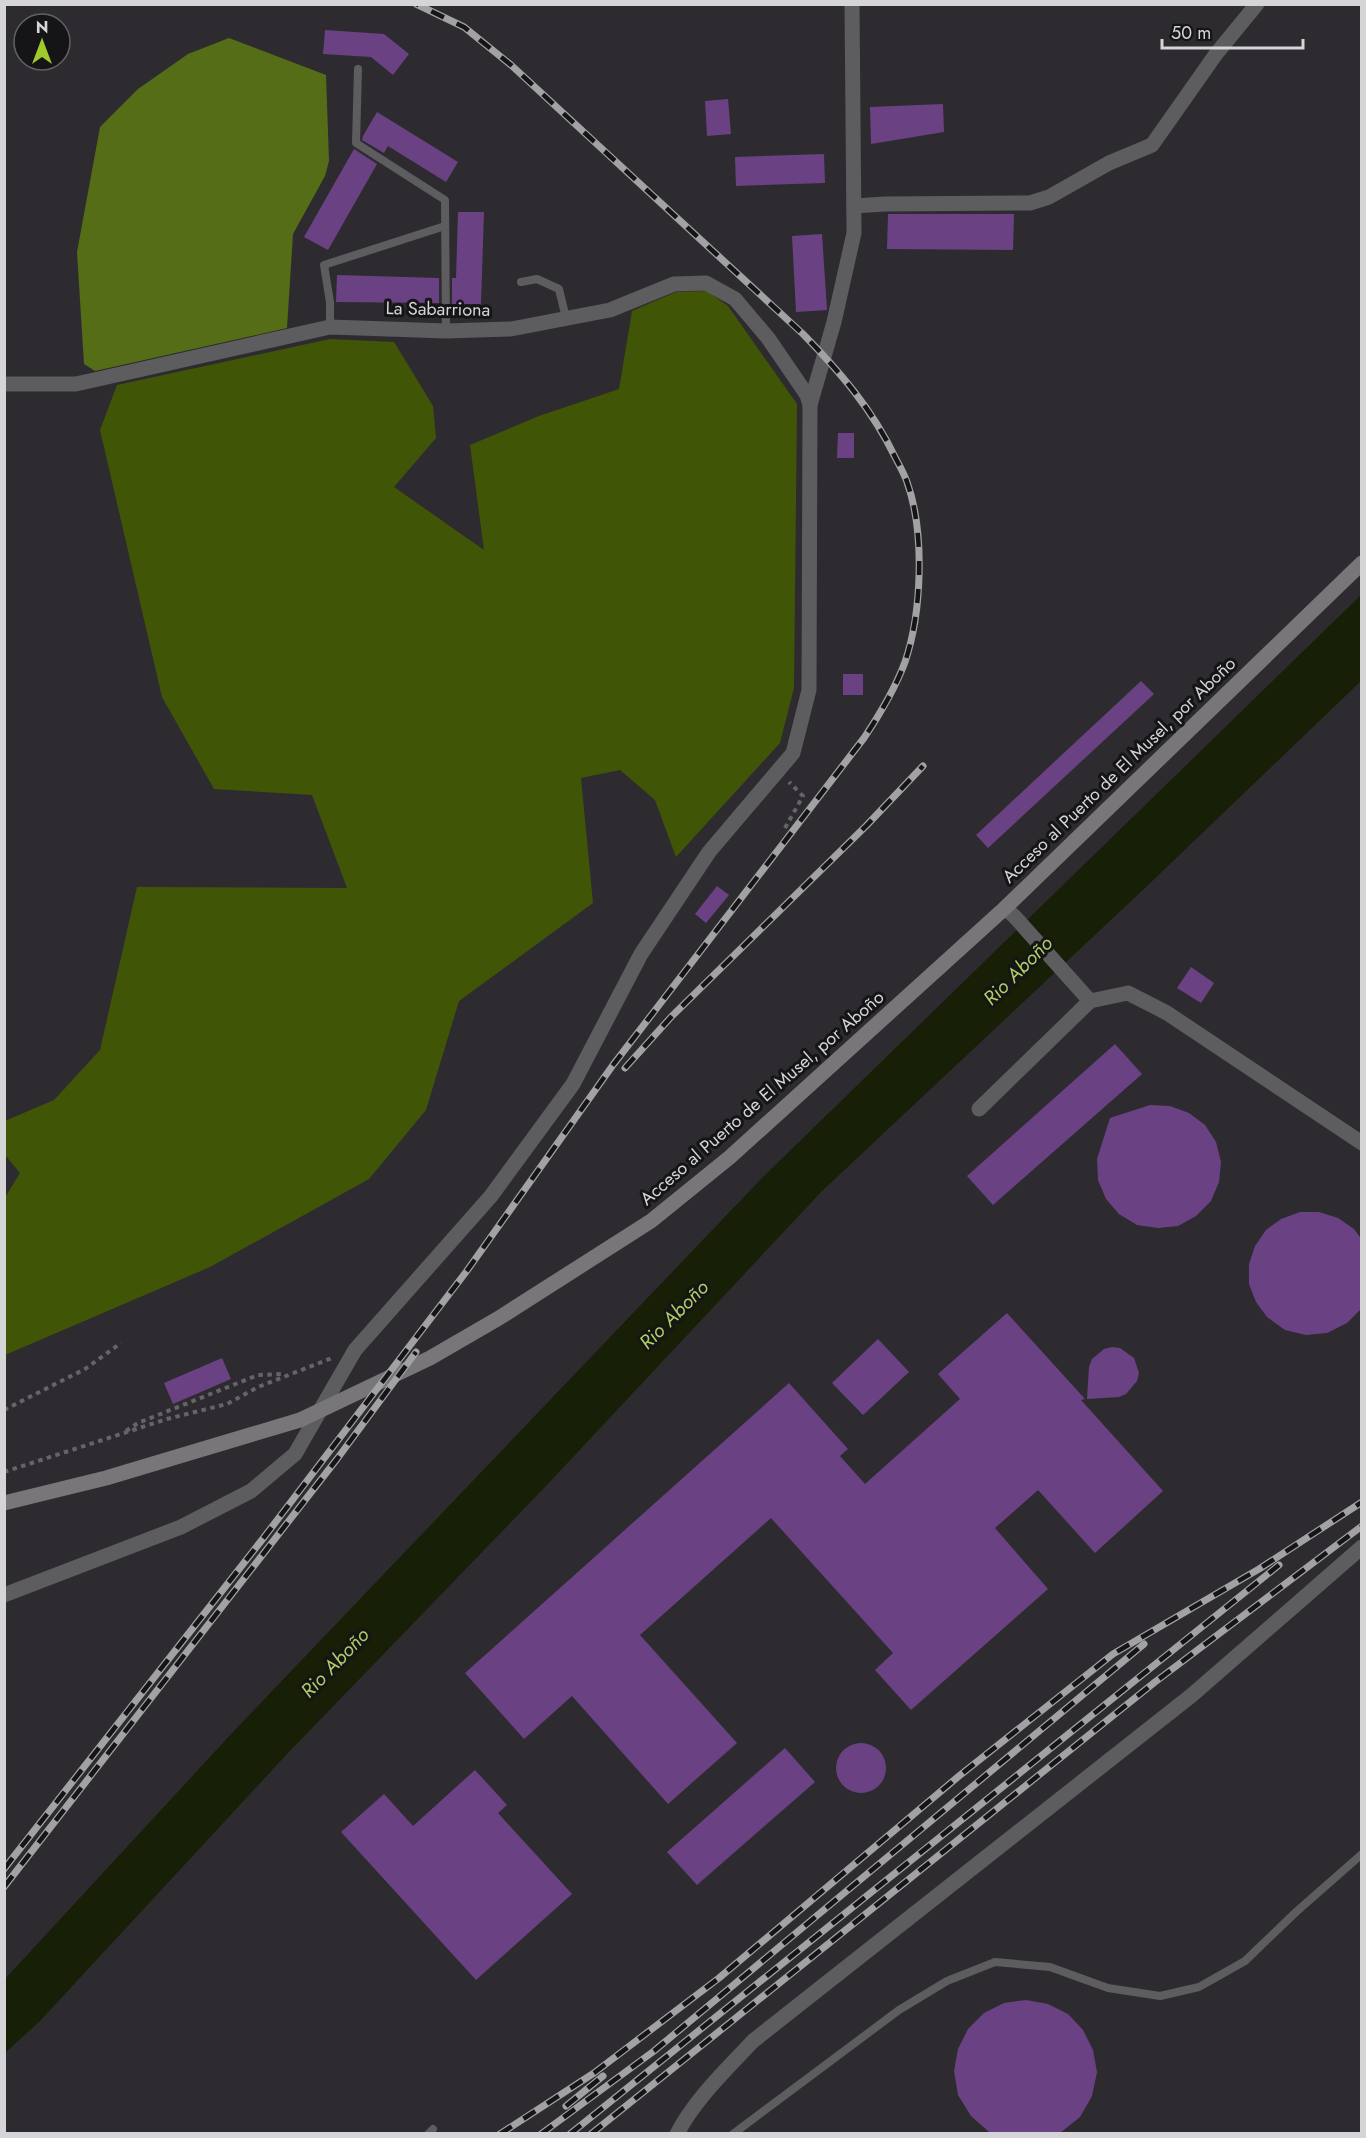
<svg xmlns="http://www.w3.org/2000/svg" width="1366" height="2138" font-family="Jost,sans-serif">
<rect width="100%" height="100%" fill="#2d2b2f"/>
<polygon fill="#415507" points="707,291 728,306 797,404 794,688 780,743 676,857 655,800 620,770 581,778 593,903 459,1001 426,1110 369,1179 210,1267 5,1355 4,1199 20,1173 5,1155 5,1121 54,1100 100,1050 137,887 347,888 312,795 214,789 162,697 100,430 117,385 330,339 394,342 433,406 436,438 394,487 484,550 470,445 539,416 619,389 632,311 676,292"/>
<polygon fill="#566d18" points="229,38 326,75 329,161 325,176 293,234 287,328 95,371 84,364 77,252 100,127 138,89 188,54"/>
<polygon fill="#171f06" points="1361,595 1361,681 1145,888 822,1191 545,1487 287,1754 40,2021 5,2053 5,1979 233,1732 762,1178"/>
<g fill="#6a4283">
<polygon points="325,30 384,34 409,54 393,75 371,57 323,54"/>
<polygon points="728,99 731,134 707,136 705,101"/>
<polygon points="943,104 944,132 871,144 870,107"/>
<polygon points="377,112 458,162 446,182 388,146 384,153 362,140 363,136"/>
<polygon points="354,149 377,164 328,250 304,237"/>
<polygon points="824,154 825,183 736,186 735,157"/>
<polygon points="458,212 484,212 481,304 452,304 452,278 456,278"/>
<polygon points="888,214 1014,214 1013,250 887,249"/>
<polygon points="822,234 827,310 796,312 792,236"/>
<polygon points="337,275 439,278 439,303 336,302"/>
<polygon points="838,433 854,433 854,458 837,458"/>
<rect x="843" y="674" width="20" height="21"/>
<polygon points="1141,681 1154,694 988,848 976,835"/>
<polygon points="717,886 729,895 706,923 695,914"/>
<polygon points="1191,967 1214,983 1201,1003 1177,988"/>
<polygon points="1115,1044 1142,1074 993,1205 967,1176"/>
<polygon points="1150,1105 1170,1106 1189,1113 1205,1125 1216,1142 1221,1162 1219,1182 1211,1201 1196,1216 1178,1226 1158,1228 1137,1225 1119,1214 1106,1199 1098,1180 1097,1159 1110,1118"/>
<polygon points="1300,1212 1319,1212 1338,1218 1354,1229 1362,1240 1362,1308 1347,1323 1327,1333 1306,1335 1285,1330 1267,1317 1256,1302 1249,1284 1249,1264 1255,1246 1266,1230 1281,1219"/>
<polygon points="1007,1313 1085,1399 1081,1400 1163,1491 1095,1553 1038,1490 995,1528 1048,1589 911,1710 875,1670 893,1653 771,1518 640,1635 737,1743 668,1804 572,1696 524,1739 465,1673 789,1383 848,1449 840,1456 865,1484 960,1399 938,1374"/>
<polygon points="878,1339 909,1372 863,1415 832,1383"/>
<polygon points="1112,1347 1120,1348 1134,1358 1139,1373 1137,1381 1126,1394 1119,1397 1087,1399 1089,1367 1092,1359 1104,1349"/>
<polygon points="222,1358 231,1379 173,1404 164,1383"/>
<circle cx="861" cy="1768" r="25"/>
<polygon points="785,1748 815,1782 697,1885 667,1852"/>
<polygon points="475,1770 507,1805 498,1813 572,1894 476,1980 341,1832 384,1794 413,1826"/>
<polygon points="1026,2000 1048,2004 1068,2014 1083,2030 1093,2050 1097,2072 1092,2096 1080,2117 1060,2133 989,2132 971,2116 958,2095 954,2071 958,2049 968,2029 984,2013 1004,2003"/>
</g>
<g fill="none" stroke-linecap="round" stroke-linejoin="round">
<g stroke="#666468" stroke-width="4" stroke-dasharray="4.5 4.5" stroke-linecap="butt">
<polyline points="785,828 803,796 789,782"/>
<polyline points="4,1410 85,1369 121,1343"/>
<polyline points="126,1431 138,1423 258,1375 284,1374"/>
<polyline points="4,1472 167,1419 227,1404 258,1387 332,1358"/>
</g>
<g stroke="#5d5c5e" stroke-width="8">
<polyline points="358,69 356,143 445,200 446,331"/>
<polyline points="521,282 537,279 559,289 566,318"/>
<polyline points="330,327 330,302 324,265 445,226"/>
<polyline points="428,2134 433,2129"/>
<polyline points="733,2134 899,2010 947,1981 995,1962 1050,1967 1108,1988 1160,1996 1199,1987 1245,1961 1296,1912 1362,1854"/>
</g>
<g stroke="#5d5c5e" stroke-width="15">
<polyline points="854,206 885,204 1030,203 1049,197 1109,163 1152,145 1216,54 1257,4"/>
<polyline points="4,384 76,384 330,327 446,331 511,329 610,310 674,284 706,283 735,299 768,338 807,395 810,405"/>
<polyline points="1005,908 1015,917 1090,1001"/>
<polyline points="979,1109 1090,1001 1128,993 1167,1013 1362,1143"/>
<polyline points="4,1595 181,1527 251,1491 295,1454 355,1350 491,1196 573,1084 641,954 709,852 793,753 809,690 810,405 834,322 854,233 852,4"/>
<path d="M677 2134C694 2100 727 2069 753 2041L1192 1695 1362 1547"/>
</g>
<polyline stroke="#787679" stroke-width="15" points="4,1503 106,1478 300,1420 430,1358 499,1318 651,1221 730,1157 1005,908 1362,563"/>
<defs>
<g id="rail">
<polyline points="625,1068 672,1016 866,826 923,766"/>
<path d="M4 1869 265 1536 466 1272 613 1065 864 738C880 714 895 689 905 662 922 612 925 532 907 482 904 473 899 465 895 457 872 409 840 372 803 334L511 65 464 27 416 4"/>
<polyline points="4,1887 337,1459 416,1352"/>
<polyline points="566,2106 603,2076"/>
<polyline points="500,2134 594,2073 719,1978 959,1776 1113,1654 1259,1569 1362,1502"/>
<polyline points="541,2134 654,2051 1144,1644"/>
<polyline points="570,2134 1279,1565"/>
<polyline points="591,2134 1155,1682 1362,1526"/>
</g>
</defs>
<use href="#rail" stroke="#a2a1a4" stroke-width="7"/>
<use href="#rail" stroke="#151416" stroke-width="4.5" stroke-dasharray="14" stroke-linecap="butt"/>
</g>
<g text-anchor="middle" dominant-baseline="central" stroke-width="6" stroke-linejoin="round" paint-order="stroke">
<g font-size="18" fill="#d5d4d6" stroke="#151416">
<text transform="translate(438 309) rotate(1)">La Sabarriona</text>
<text transform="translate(1119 770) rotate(-44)">Acceso al Puerto de El Musel, por Aboño</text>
<text transform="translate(762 1098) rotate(-41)">Acceso al Puerto de El Musel, por Aboño</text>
</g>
<g font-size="20" font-style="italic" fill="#adce62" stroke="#151416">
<text transform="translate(1018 971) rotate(-45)">Rio Aboño</text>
<text transform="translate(674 1315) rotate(-45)">Rio Aboño</text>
<text transform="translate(335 1663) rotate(-46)">Rio Aboño</text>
</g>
</g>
<rect width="1366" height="2138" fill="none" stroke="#d5d4d6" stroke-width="12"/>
<g transform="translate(42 42)"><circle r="28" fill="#151416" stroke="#626163" stroke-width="1.5"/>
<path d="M0-4.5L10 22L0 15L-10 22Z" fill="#a0c92b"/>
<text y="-9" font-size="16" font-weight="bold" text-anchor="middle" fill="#d5d4d6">N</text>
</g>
<path d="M1162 39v9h141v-9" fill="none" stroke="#d5d4d6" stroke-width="3"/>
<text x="1171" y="39" font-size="18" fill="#d5d4d6" stroke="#151416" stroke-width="4.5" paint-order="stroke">50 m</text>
</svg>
